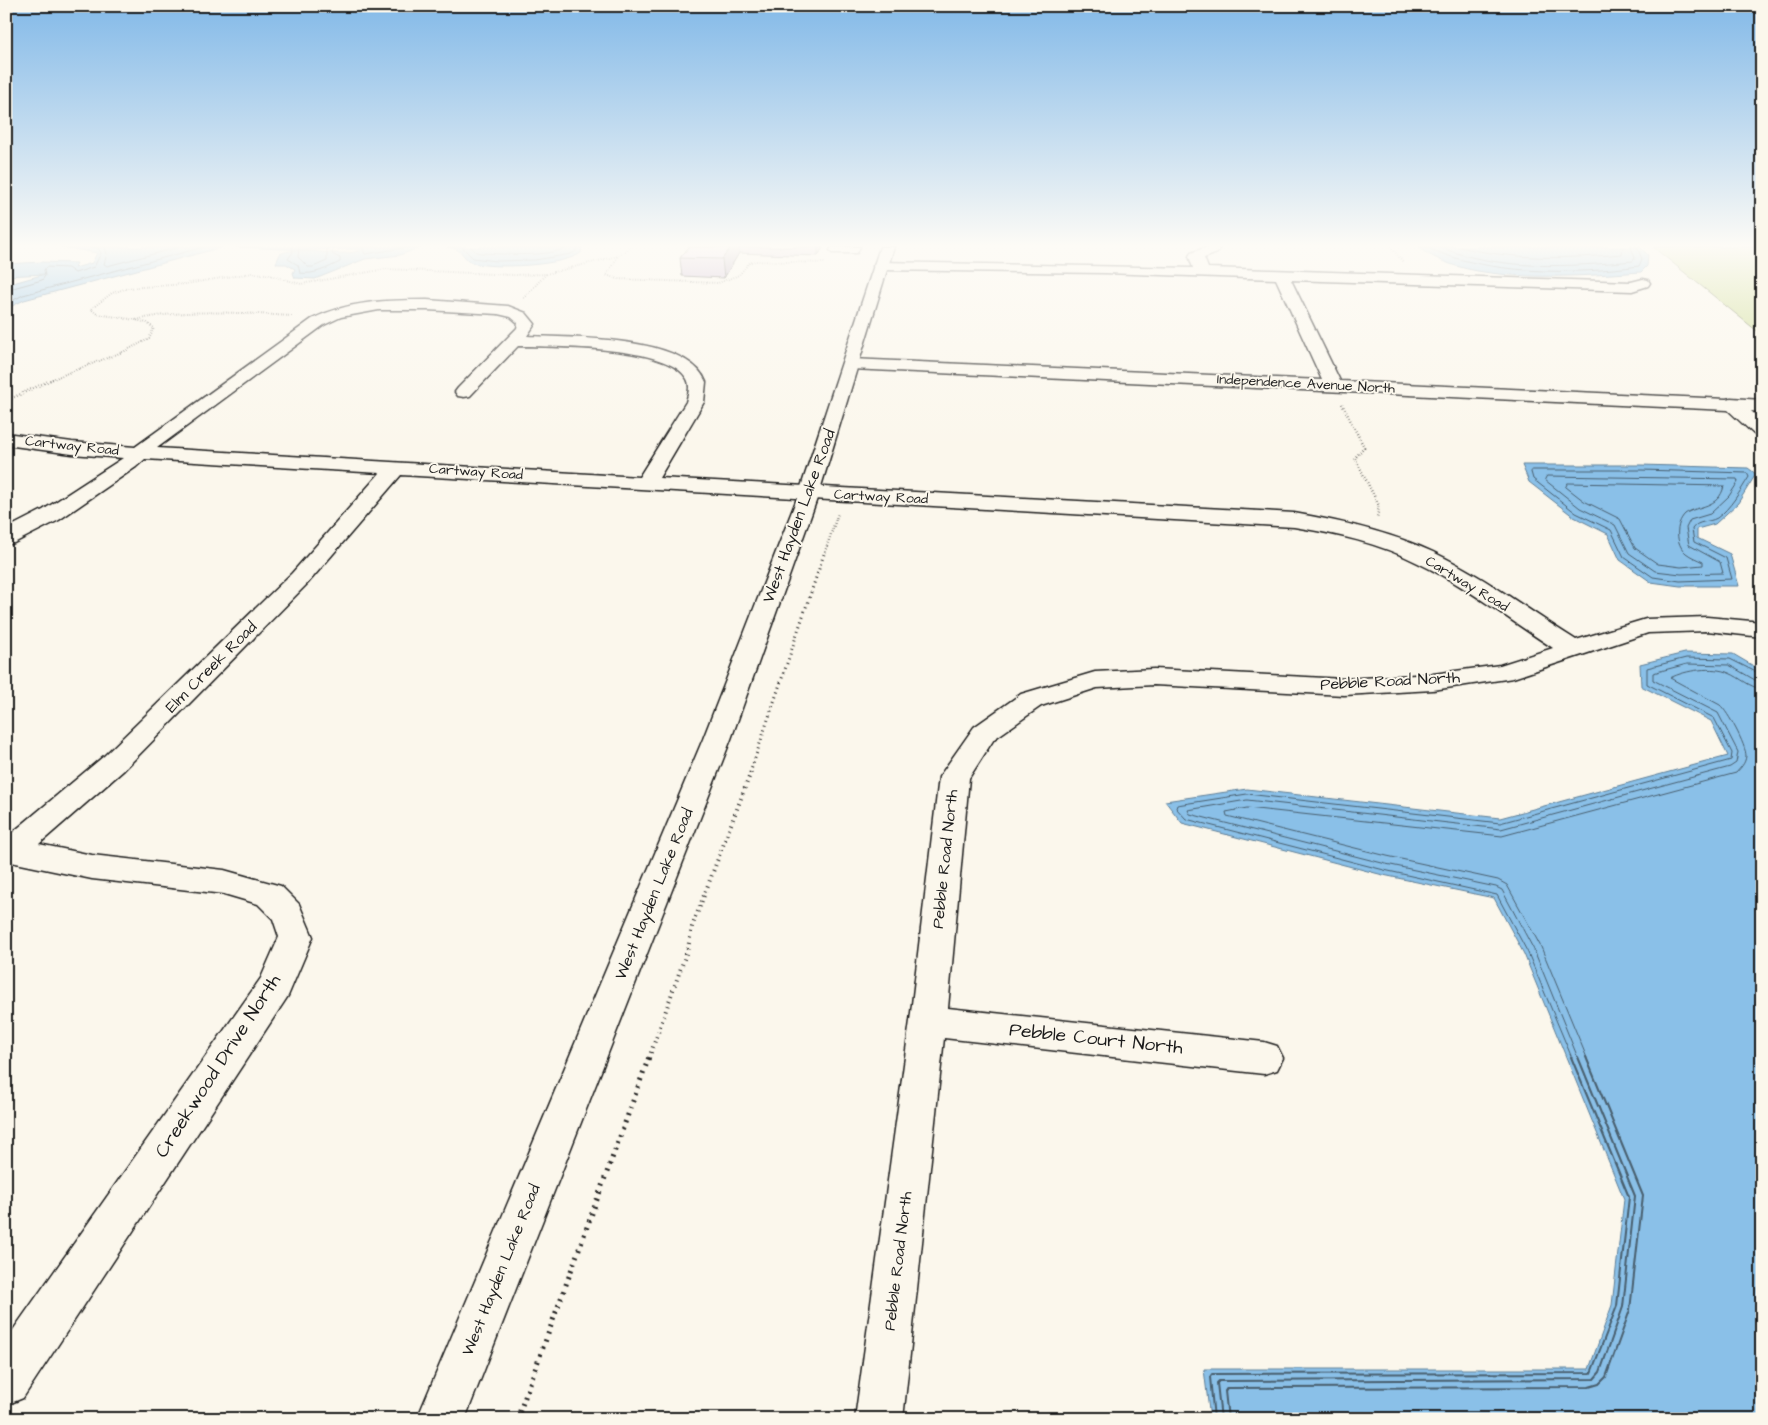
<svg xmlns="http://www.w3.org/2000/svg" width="1768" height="1425" font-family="'Architects Daughter',sans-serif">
<rect width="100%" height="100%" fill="#fbf7ec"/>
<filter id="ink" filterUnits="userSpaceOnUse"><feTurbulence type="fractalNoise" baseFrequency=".02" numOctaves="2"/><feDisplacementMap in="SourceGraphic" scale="10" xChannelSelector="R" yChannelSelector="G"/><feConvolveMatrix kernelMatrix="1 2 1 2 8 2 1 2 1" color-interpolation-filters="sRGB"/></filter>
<g filter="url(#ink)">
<polygon fill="#cbdb8f" stroke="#747c56" points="1653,247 1762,247 1762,335"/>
<g fill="#8ac0e8" stroke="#5e7e96">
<polygon points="62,247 223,247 24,300 6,309 6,285 45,274 6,276 6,264 41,262 77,263 74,267 75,268 92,263 97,253"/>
<path d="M236 247H421L400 255 365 259 315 279 295 278 293 273 295 269 286 264H278L276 263 280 254C295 245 338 258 358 251L359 249 307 250Z"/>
<path d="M447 247H582L581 253C562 266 494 269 473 263 466 261 464 254 458 250 455 248 451 248 447 247Z"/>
<path d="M1419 247H1640L1648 255 1647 266 1641 272C1585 276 1483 284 1434 257 1428 254 1422 251 1419 247Z"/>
<polygon points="1522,465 1641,465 1748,468 1756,474 1738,503 1715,524 1697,529 1697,538 1730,554 1739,586 1680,586 1651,582 1620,560 1608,534 1574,517 1529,482"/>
<polygon points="1685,653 1733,654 1762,671 1762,1419 1210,1419 1204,1369 1589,1369 1612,1305 1624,1199 1524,954 1494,898 1383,875 1182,823 1165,801 1247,789 1500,818 1728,756 1711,721 1641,686 1640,664"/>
</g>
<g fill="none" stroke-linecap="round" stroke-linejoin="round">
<g stroke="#485e6e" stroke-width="1">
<polyline points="105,247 107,254 104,264 107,266 180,247"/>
<path d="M292 247 293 252 288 259 298 265 300 273C315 275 327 268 340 262V258L332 254 334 247"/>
<polyline points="299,247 298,257 308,267 313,267 327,261 327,247"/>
<polyline points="362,247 365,254 410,247"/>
<polyline points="462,247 473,258 497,261 535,260 571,254 576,251 577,247"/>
<path d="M471 247 476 252 481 253C511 254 542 258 570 247"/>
<path d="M1426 247C1485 275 1575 275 1639 266L1642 259 1637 247"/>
<path d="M1439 247C1500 271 1569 267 1633 261L1635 258 1631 247"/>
<path d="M1460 247C1513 260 1568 259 1622 254L1623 247"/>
<polyline points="6,290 42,280 45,276 44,270 46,267 68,268 75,273 94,267 101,253 98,248 90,247"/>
<polyline points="6,304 23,295 204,247"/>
<path d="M1533 470H1641L1747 473 1749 477C1740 491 1731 508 1717 518 1708 523 1698 520 1692 529L1694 542 1726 558 1732 579 1680 581 1653 577 1624 557 1611 530 1576 513 1533 479 1531 472Z"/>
<polygon points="1547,476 1737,479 1738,482 1729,496 1710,514 1690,520 1686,528 1689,545 1720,562 1723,573 1681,574 1655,571 1629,553 1615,525 1580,508 1545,480"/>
<path d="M1568 483 1724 486C1719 509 1697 505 1685 514 1675 524 1675 544 1686 553 1691 557 1697 559 1703 562V565L1681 567 1658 564 1635 548 1620 519 1584 501 1566 487Z"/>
<polyline points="1572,1058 1528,953 1497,895 1384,870 1186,819 1176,808 1177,805 1247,794 1500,823 1731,760 1732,753 1714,718 1647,684 1647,668 1686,658 1730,659 1762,675"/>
<polyline points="1578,1058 1534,950 1502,890 1496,887 1386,864 1190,814 1188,810 1247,800 1501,829 1730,767 1736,763 1738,752 1718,713 1653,680 1653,673 1687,664 1729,665 1755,680 1762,681"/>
<path d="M1587 1058 1541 947 1507 885 1498 880 1387 856 1227 816 1226 812 1247 808 1502 836 1736 773C1741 767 1745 764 1746 756 1746 745 1728 712 1720 705L1670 678C1686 670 1713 666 1729 673 1741 678 1749 687 1762 689"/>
</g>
<g stroke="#485e6e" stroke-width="2">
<polyline points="1214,1419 1210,1377 1212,1374 1591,1373 1617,1306 1629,1197 1571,1057"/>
<polyline points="1221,1419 1217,1383 1219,1381 1594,1379 1600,1372 1623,1307 1635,1196 1578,1057"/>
<polyline points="1228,1419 1225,1391 1227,1388 1589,1387 1599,1384 1606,1377 1630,1310 1643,1196 1586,1057"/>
</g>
<defs>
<g id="minor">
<polygon points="832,247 860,247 857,253 832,253 830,250"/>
<polygon points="1207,247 1217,247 1219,250 1217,253 1204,258 1208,268 1631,282 1643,279 1648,280 1650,283 1648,286 1632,291 1291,280 1340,381 1726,399 1731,398 1762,400 1762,412 1751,411 1762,421 1762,437 1755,435 1728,410 851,369 845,368 842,364 845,360 851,359 1322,380 1276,279 1105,273 880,270 875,269 873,266 875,263 880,262 1193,268 1189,256 1191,253"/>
<path d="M427 300 508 306 526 313 535 324 527 336C570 338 688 335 706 382L704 402 659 478 1294 513C1341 521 1389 532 1433 552 1484 576 1529 611 1576 640L1646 619 1707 617 1762 622V637L1707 631 1648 633 1513 678 1433 690 1344 695 1154 685 1097 688 1041 706 994 739 969 778 948 1008 1264 1042 1277 1046 1283 1058 1277 1070 1264 1074 944 1038 903 1419H855L910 1021 939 777 974 727 1021 694 1095 672 1154 669 1344 679 1433 674 1500 665 1553 648C1508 619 1466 586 1418 563 1379 543 1337 534 1294 527L401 475 308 583 124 770 39 844 92 855 224 870 281 886 299 904 313 937 288 996 23 1398 6 1405V1340L261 978 279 937 273 919 258 904 224 894 92 879 11 862 6 861V838L104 756 292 573 380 473 145 459 136 467 59 520 14 543 6 545V529L43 510 123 458 72 454 6 445V433L72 442 135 447 312 319C349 301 386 300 427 300ZM379 310H427L498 314 511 317 518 323 517 328 458 388 455 392 458 396 464 397 470 396 518 346C554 347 669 345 687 379 691 386 688 395 686 402L639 477 157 448 324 325 341 317Z"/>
</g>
<polygon id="major" points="880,247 894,247 819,493 731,739 465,1419 417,1419 703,739 799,493"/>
</defs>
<use href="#minor" stroke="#1c1c1c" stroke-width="3"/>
<use href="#major" stroke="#1c1c1c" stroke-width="3"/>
<g stroke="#1c1c1c" stroke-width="2" stroke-dasharray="0.5 2" stroke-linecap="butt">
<polyline points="632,247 619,255 606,275 618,279 718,283 739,275 749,263 755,261 826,263"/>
<polyline points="1391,247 1403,262"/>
<polyline points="546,274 618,256"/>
<polyline points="136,320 97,314 91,309 112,293 128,288 185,284 252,273 266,274 301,284 386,269 514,275 546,274 523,299"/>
<path d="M50 380 125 351 149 339 154 328 147 323 136 320C188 308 239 313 292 316"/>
</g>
<g stroke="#1c1c1c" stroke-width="2.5" stroke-dasharray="0.5 2.5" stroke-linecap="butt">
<polyline points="6,401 53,379"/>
<polyline points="1342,404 1364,447 1355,458 1379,506 1377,518"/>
<polyline points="825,552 838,513"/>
</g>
<polyline stroke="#1c1c1c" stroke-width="3" stroke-dasharray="1 4" stroke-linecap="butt" points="750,773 825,551"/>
<polyline stroke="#1c1c1c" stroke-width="4" stroke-dasharray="1 4.5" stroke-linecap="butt" points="649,1058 688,948 692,927 751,772"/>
<polyline stroke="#1c1c1c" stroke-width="5" stroke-dasharray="2 5.5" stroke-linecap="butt" points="517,1419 649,1057"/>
<use href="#minor" fill="#fbf7ec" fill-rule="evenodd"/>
<use href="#major" fill="#fbf7ec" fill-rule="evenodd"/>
</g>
<polygon fill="#bfa7cf" stroke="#1c1c1c" points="689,247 823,247 818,256 739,253 724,278 682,276 680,258"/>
<g fill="#9b88a9" stroke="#1c1c1c">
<polygon points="731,247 739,247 739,253 724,278 722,259"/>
<polygon points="818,247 823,247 818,256"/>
</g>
<polygon fill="#dec2f1" stroke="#1c1c1c" points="689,247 731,247 722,259 680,258"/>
</g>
<linearGradient id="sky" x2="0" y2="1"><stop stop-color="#82b9e8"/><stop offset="0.55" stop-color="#fdfbf6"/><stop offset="1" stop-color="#fdfbf6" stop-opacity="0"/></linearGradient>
<rect width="1768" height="446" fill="url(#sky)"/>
<g text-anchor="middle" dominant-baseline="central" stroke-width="4" stroke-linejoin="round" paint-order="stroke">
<g font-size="14" fill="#1c1c1c" stroke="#fbf7ec">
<text transform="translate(1306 384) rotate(3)">Independence Avenue North</text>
<text transform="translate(72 446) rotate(6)">Cartway Road</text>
<text transform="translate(476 472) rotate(4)">Cartway Road</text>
<text transform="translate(881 497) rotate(3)">Cartway Road</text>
<text transform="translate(1467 584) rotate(31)">Cartway Road</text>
</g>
<g font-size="16" fill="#1c1c1c" stroke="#fbf7ec">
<text transform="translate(799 516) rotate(-70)">West Hayden Lake Road</text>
<text transform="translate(211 667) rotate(-45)">Elm Creek Road</text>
<text transform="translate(1390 681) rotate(-3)">Pebble Road North</text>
<text transform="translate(945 859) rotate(-84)">Pebble Road North</text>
<text transform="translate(654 894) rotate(-68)">West Hayden Lake Road</text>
<text transform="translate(898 1261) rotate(-83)">Pebble Road North</text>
<text transform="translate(501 1270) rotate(-68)">West Hayden Lake Road</text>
</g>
<g font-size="19" fill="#1c1c1c" stroke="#fbf7ec">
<text transform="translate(1096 1039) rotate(6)">Pebble Court North</text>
<text transform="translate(218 1066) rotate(-57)">Creekwood Drive North</text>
</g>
</g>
<rect width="1768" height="1425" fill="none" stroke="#fbf7ec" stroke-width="25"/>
<rect x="12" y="12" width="1743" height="1400" fill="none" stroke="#1c1c1c" stroke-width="2" filter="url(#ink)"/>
</svg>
